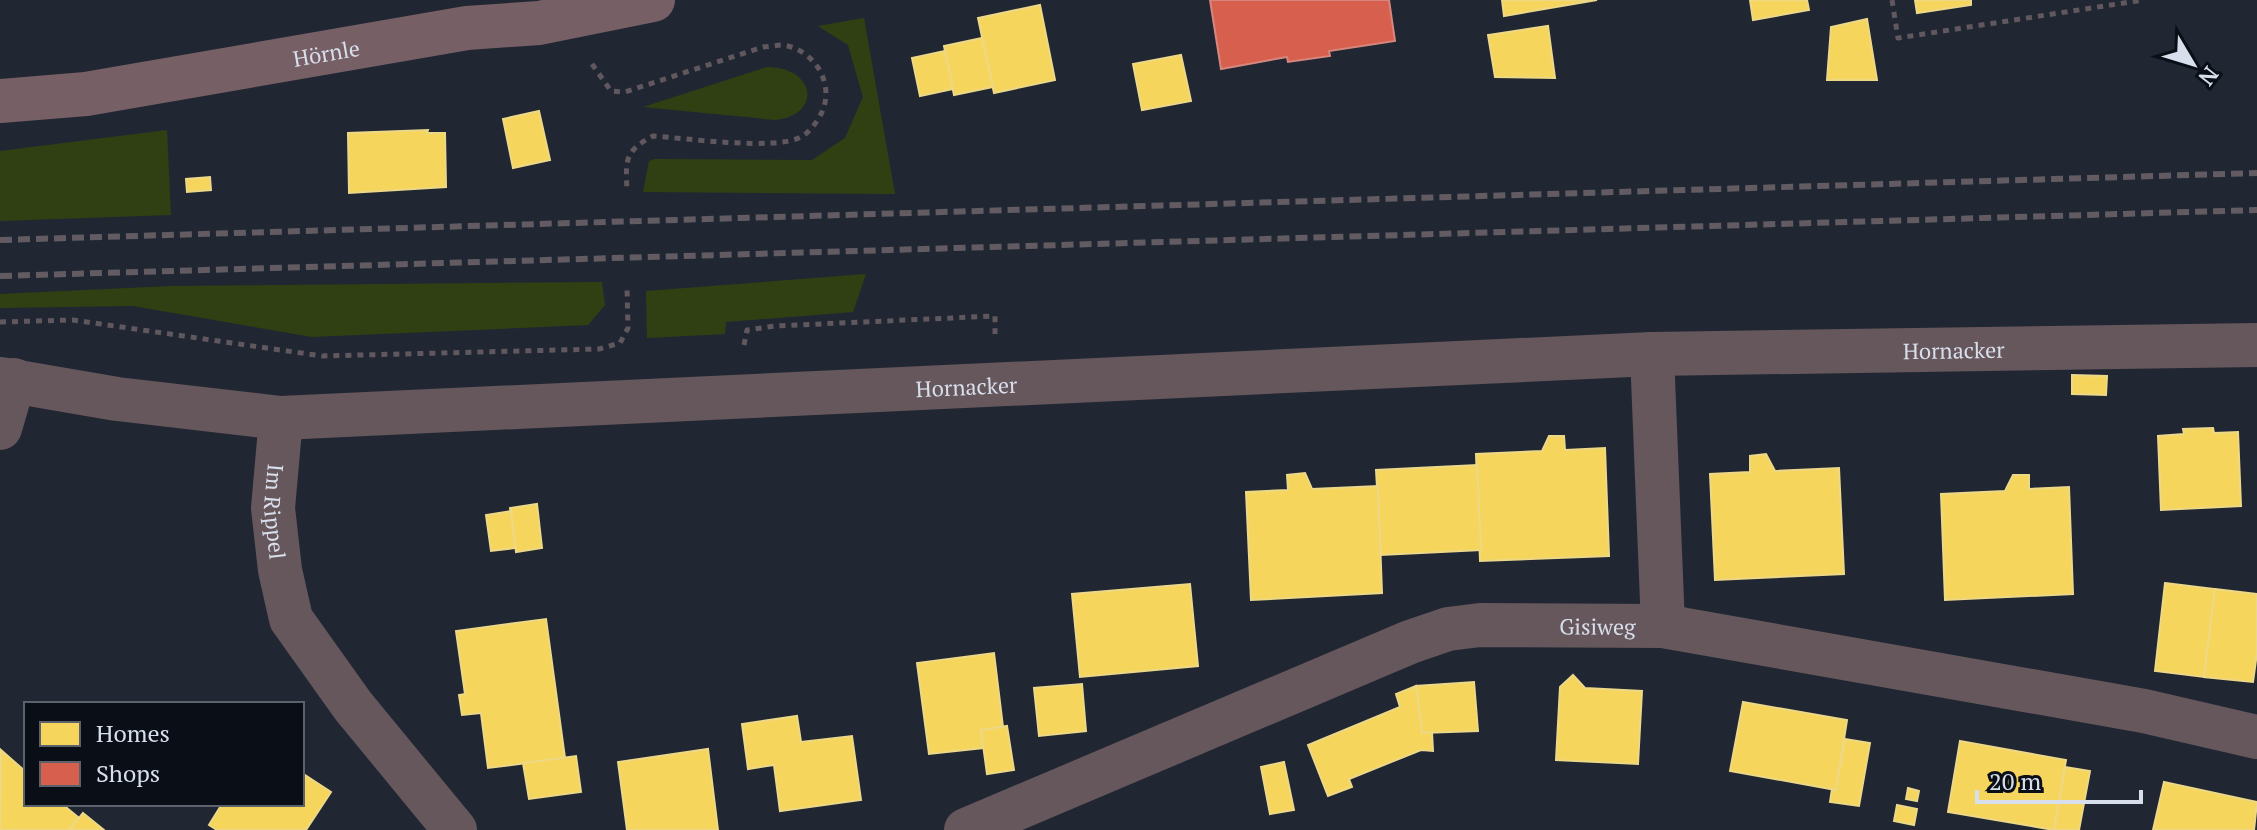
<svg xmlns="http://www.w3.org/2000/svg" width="2257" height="830" font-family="'PT Serif',serif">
<rect width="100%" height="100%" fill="#212732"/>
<g fill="#314012">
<polygon points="864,18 895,194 643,192 649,161 655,159 812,160 845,138 863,97 848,45 818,26"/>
<path d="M767 67C816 67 822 115 776 120L643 107Z"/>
<polygon points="167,130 171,215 0,221 0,151"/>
<polygon points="866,274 853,312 726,322 725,334 647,338 646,291"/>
<polygon points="602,282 605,305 588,325 312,337 133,306 0,308 0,294 171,286"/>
</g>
<g fill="#f6d55c" stroke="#edd887" stroke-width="2">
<polygon points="1502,0 1597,0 1504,16"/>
<polygon points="1750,0 1807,0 1809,10 1753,20"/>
<polygon points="1915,0 1971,0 1971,5 1917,13"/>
<polygon points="1040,5 1055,80 994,93 978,18"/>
<polygon points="1867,19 1877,80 1827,80 1831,27"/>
<polygon points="1548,26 1555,78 1495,77 1488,35"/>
<polygon points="982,38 993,87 954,95 944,46"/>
<polygon points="945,51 953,89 920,96 912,58"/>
<polygon points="1181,55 1191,101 1142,110 1133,64"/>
<polygon points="539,111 550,160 513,168 503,119"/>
<polygon points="428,130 427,133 445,133 446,187 349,193 348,133"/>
<polygon points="210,177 211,190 187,192 186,179"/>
<polygon points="2072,375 2107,376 2106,395 2072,394"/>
<polygon points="2213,428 2214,433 2238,432 2241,506 2161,510 2158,436 2184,434 2183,429"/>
<polygon points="1549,436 1564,436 1565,450 1605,448 1609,556 1480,561 1476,454 1542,451"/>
<polygon points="1766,454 1775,471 1839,468 1844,574 1715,580 1710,474 1750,472 1750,456"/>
<polygon points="1477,465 1481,550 1381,555 1376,470"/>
<polygon points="1305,473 1312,489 1378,486 1382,593 1251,600 1246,492 1288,490 1287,475"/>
<polygon points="2013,475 2029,475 2029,489 2069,487 2073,594 1945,600 1941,494 2005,491"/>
<polygon points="537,504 542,548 516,552 510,508"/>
<polygon points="511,511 515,548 491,551 486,515"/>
<polygon points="2165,583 2215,589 2204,677 2155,671"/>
<polygon points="1190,584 1198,666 1080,677 1072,594"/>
<polygon points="2215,589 2257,594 2257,653 2253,682 2204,677"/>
<polygon points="546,619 565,758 488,768 481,713 462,715 459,695 465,694 456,631"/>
<polygon points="994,653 1003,727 981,730 983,748 929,754 917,663"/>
<polygon points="1573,675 1585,688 1642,691 1638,764 1556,760 1560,687"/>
<polygon points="1474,682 1478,731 1422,733 1416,686"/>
<polygon points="1082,684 1086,731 1039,736 1034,688"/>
<polygon points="1416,686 1422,733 1432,732 1433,751 1421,750 1349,779 1352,787 1328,796 1308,745 1400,707 1396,694"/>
<polygon points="1743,702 1847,720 1836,790 1730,771"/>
<polygon points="797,716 801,742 852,736 861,800 780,811 774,765 748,769 742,724"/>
<polygon points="1007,726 1014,770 987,774 981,730"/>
<polygon points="1845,739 1870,743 1859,806 1830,802 1832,789 1836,790"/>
<polygon points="1960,741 2066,760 2054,830 1948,812"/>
<polygon points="708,749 718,830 627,830 618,762"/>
<polygon points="1,750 26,772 26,804 62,804 79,818 71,828 73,830 0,830"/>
<polygon points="576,756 581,792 529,799 523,763"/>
<polygon points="1284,762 1294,810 1270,814 1261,767"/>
<polygon points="2065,767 2090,771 2079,830 2054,830"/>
<polygon points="302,773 331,792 306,830 217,830 209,825 222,804 302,804"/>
<polygon points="2164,782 2257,802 2254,830 2153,830"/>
<polygon points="1908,788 1919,791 1917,801 1906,799"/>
<polygon points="1897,805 1917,809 1914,825 1894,821"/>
<polygon points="83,813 104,830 73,830 71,828"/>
</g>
<polygon fill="#d6604d" stroke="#d7867d" stroke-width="2" points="1210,0 1389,0 1395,41 1329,51 1330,56 1288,62 1287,57 1221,69"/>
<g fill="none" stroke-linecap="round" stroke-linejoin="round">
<g stroke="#60585e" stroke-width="5" stroke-dasharray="6 6" stroke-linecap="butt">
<polyline points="1892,0 1898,38 2143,0"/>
<path d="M592 64 611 91 625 92 763 47C769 47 776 45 782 45 815 49 836 85 821 114 817 122 809 133 801 137 775 151 685 138 653 136 623 152 626 161 627 192"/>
<polyline points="0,322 73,320 322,356 599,349 620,343 628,328 627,288"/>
<polyline points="744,345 747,330 775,326 995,316 995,334"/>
</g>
<g stroke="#66575c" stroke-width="44">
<polyline points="1652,354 1663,626"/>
<path id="s1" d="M0 379 117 399 281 418 1652 354 2257 345"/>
<path id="s2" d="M281 418 273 508 280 570 291 619 353 706 455 830"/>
<polyline points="0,428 14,380"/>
<path id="s3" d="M966 830 1410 642 1448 629 1480 625 1663 626 2144 711 2257 737"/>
</g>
<path stroke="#775f66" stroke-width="44" id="s4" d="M0 101 86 94 467 28 539 23 653 0"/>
<g stroke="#625c62" stroke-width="6" stroke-dasharray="12 6" stroke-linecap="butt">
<polyline points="0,240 2257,173"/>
<polyline points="0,276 2257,210"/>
</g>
</g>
<g text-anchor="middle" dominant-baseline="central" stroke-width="8" stroke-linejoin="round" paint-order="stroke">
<g font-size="22" fill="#d8dfec" stroke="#0a0e17">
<text stroke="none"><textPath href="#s4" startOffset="330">Hörnle</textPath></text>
<text stroke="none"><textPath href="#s1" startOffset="1958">Hornacker</textPath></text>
<text stroke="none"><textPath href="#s1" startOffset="970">Hornacker</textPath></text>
<text stroke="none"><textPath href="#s2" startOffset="94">Im Rippel</textPath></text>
<text stroke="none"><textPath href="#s3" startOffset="672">Gisiweg</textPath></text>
</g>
</g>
<rect x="24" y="702" width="280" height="104" fill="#0a0e17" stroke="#5c626c" stroke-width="2"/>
<rect x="40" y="722" width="40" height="24" fill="#f6d55c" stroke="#5c626c" stroke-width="2"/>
<text x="96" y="742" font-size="24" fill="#d8dfec">Homes</text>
<rect x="40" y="762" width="40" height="24" fill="#d6604d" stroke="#5c626c" stroke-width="2"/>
<text x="96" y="782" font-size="24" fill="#d8dfec">Shops</text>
<g transform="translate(2193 64) rotate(128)" stroke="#0a0e17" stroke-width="6" paint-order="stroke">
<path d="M0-6L14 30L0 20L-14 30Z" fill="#d8dfec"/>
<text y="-12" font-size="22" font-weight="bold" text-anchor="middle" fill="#d8dfec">N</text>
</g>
<path d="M1977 790v12h164v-12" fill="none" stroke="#d8dfec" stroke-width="4"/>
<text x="1989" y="790" font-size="24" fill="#d8dfec" stroke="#0a0e17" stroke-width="6" paint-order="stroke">20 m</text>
</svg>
